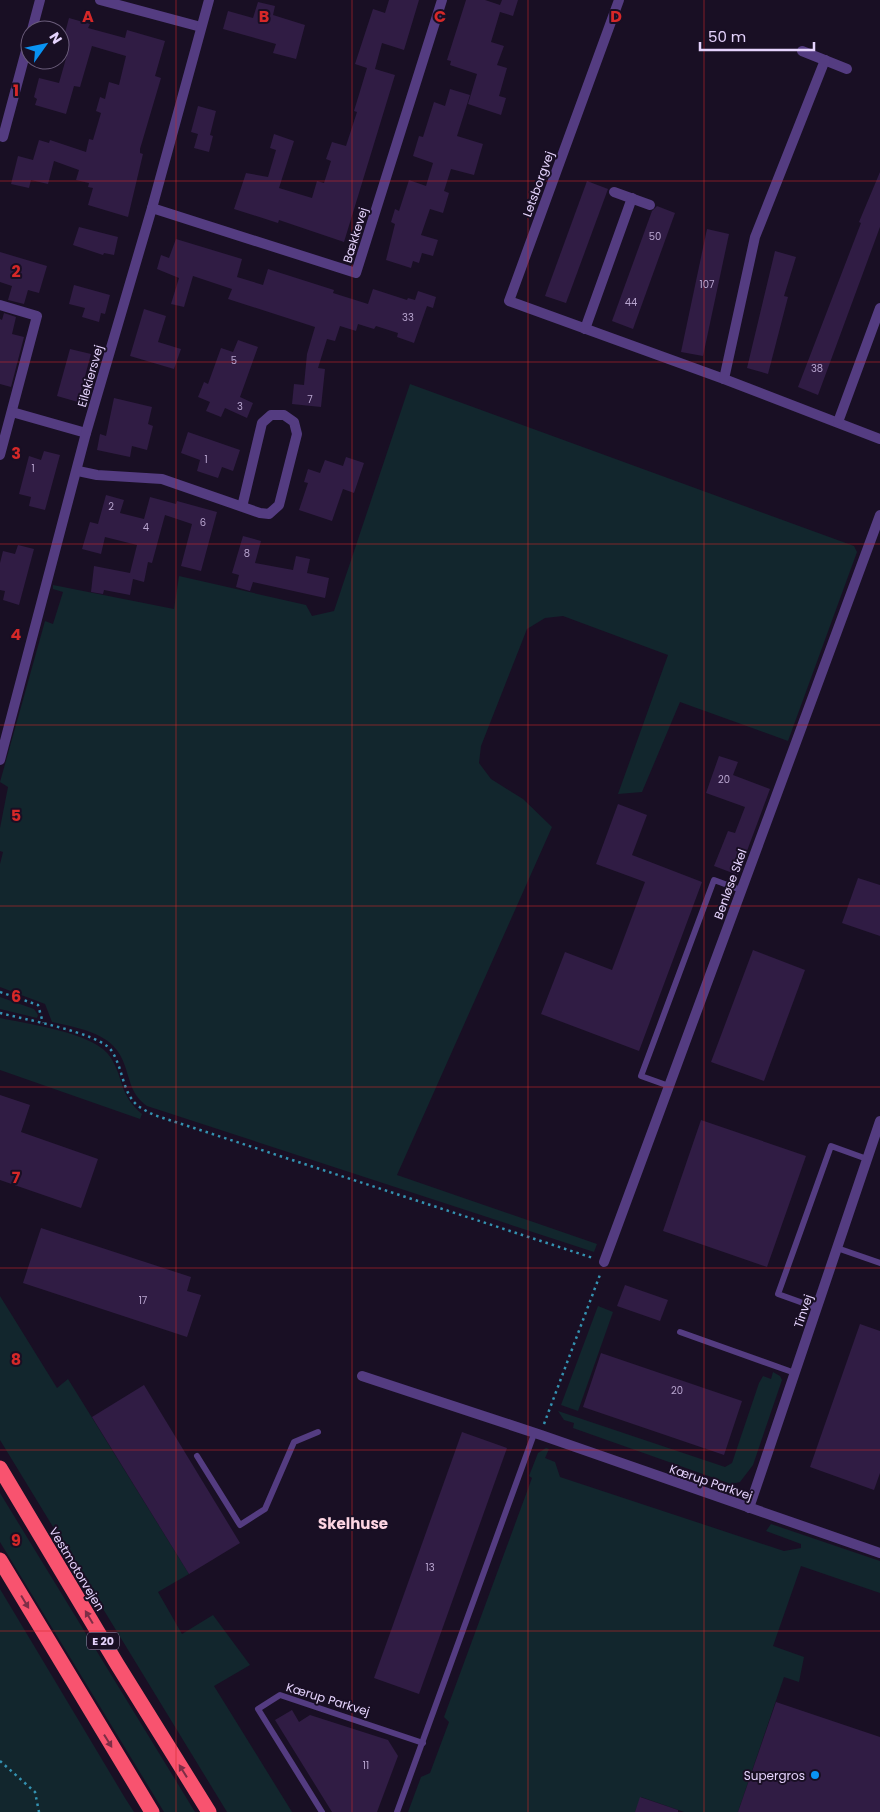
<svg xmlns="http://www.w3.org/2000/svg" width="880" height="1812" font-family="Poppins,sans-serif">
<rect width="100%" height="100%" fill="#190f24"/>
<g fill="#12262d">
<path d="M410 384 854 546 857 552 788 741 680 702 642 792 618 794 668 655 563 616 545 618 527 629 481 746 479 763 491 779 523 799 552 827 397 1175 597 1244 594 1252 147 1106C132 1095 131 1084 125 1066 115 1033 82 1029 52 1022L45 1004 0 987V864L3 852 0 851V828L8 787 0 782 45 621 53 624 63 592 53 589V585L174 609 179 576 306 605 312 616 334 611Z"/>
<polygon points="0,997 34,1009 38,1015 37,1018 0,1009"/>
<path d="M0 1018C28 1024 97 1033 111 1058 125 1081 118 1093 142 1114L140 1119 0 1070Z"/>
<polygon points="0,1296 57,1388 68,1379 189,1574 158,1592 182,1634 213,1615 250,1665 214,1686 292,1812 227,1812 0,1440"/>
<polygon points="598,1306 613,1312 578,1411 561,1405"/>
<polygon points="773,1372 780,1376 782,1380 753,1465 740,1482 731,1484 573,1428 574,1423 564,1420 558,1411 725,1467 732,1463 759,1383 763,1376 771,1379"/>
<polygon points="546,1448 549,1449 545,1458 555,1462 560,1477 784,1551 801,1548 801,1544 766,1531 771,1524 880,1561 880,1593 801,1566 773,1646 804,1657 799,1682 784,1677 738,1812 684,1812 641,1797 635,1812 408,1812 421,1777 430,1773 449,1722 444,1717 532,1478 529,1476 538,1453"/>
<polygon points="0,1493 195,1812 164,1812 0,1542"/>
<polygon points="0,1589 125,1798 134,1812 0,1812"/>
</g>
<g fill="#301c44">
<polygon points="389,0 419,0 404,50 382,43 375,69 395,75 344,242 279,220 278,223 234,209 246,173 268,177 276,150 270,148 274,134 294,141 279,188 312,198 317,181 324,183 331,161 326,159 332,142 346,146 357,112 354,111 367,68 355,64 373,9 385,13"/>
<polygon points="466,0 485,0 500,5 502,0 518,0 513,16 500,12 491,42 504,46 497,65 507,68 499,96 506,98 501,115 468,104 477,74 450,65 451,61 447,60"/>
<polygon points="258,2 275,6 273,15 305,25 296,59 273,53 276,44 223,29 228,11 253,18"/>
<polygon points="69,18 90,24 88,28 125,38 127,30 165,41 155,76 161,78 140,149 140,153 143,154 128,217 88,205 93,188 88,187 89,183 76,180 79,170 54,161 48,184 31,180 29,188 11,184 18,156 33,160 39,140 49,143 50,140 86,152 89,139 93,140 101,113 96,111 100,97 105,99 109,82 119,85 126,56 92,46 80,87 74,86 66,114 35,105 37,99 34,97 39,78 59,83 67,55 60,53 60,31 65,33"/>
<polygon points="450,89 470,95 457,136 483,144 474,175 451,169 444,191 449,193 443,213 430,209 421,235 438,240 433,256 422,253 419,263 413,261 411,268 386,260 395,224 391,222 395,209 399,211 409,180 426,186 433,163 413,156 419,136 423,137 434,102 445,106"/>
<polygon points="198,106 216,111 210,135 213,136 209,152 194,148 198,134 191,132"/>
<polygon points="880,172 880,227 818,395 798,387 861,223 859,222"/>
<polygon points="587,181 608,189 566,303 545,296"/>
<polygon points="657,206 675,213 633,329 612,321 652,211"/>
<polygon points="79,227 118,237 114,255 104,253 103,255 73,245"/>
<polygon points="707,229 729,234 703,356 681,352"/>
<polygon points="176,239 242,259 237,277 263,285 268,269 334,290 333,293 368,304 373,289 407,300 408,298 415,300 418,291 436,297 433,308 427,306 414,343 397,337 398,333 376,326 374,329 358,324 356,331 340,326 335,341 327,339 318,368 325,369 321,407 292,404 294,384 304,385 307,354 315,327 228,299 232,289 193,276 184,307 171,304 179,278 157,269 161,255 169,258"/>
<polygon points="775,251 796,257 784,296 788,297 768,374 747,368"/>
<polygon points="0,252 47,266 39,293 28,290 24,304 8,300 12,286 0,282"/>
<polygon points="74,285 110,295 105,314 101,313 99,322 82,317 85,308 69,304"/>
<polygon points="144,309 166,316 158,342 181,349 174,369 130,356"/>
<polygon points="4,313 16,317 12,334 24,337 11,387 0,384 0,319 2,320"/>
<polygon points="238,340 258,347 240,397 253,403 247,418 225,408 221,417 206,411 210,402 198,397 204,382 208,384 221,348 233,352"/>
<polygon points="70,349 91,354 78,402 57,396"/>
<polygon points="114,398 152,407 148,424 153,426 147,450 132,446 130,457 97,450 100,434 106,436"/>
<polygon points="188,432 240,450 233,471 222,467 218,478 197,471 200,460 181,453"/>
<polygon points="44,451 60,455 45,510 29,506 31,497 19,494 29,456 41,460"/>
<polygon points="346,457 364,463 354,493 343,489 332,521 299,510 308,483 304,482 308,469 320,473 325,460 343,466"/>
<polygon points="106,495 124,500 120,513 144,519 150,497 176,504 177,501 217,512 201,571 181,566 192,524 165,515 152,563 148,562 144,582 133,579 130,595 104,590 103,594 91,592 94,566 130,573 137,545 105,537 101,554 82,549 90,522 98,524"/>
<polygon points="243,536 261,541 255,563 293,570 296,556 310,559 307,573 329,578 325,598 253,582 250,591 236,587 239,575 232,573"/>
<polygon points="18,545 34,549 19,605 3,600 5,591 0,590 0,563 3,551 15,554"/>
<polygon points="719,756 738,762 733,775 770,789 738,875 714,866 728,831 735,833 745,807 706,793"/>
<polygon points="618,804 647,815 632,855 702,882 639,1051 541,1014 565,952 612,970 645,882 596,864"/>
<polygon points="858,878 880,885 880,936 842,923"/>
<polygon points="753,950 805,970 764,1081 711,1062"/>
<polygon points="0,1095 30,1105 21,1132 98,1159 81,1208 0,1180"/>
<polygon points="701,1120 806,1156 767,1267 663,1231"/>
<polygon points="41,1228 191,1277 187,1291 201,1295 187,1337 23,1283"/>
<polygon points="625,1285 668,1300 660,1321 617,1306"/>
<polygon points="860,1324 880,1331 880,1473 874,1490 810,1467"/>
<polygon points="601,1353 742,1401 724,1455 583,1407"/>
<polygon points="144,1385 240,1543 189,1574 92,1417"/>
<polygon points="462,1432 507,1448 419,1694 374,1678"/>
<polygon points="776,1702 880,1737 880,1812 738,1812"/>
<polygon points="292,1710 299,1722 310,1715 388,1740 398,1756 377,1812 332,1812 275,1720"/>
<polygon points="640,1797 678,1810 678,1812 635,1812"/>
</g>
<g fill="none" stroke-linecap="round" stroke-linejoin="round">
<g stroke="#3492b1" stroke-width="2.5" stroke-dasharray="2.5 4" stroke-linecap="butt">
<polyline points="0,992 38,1005 43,1023"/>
<path d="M0 1013C23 1019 99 1033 111 1050 123 1067 122 1092 137 1105 142 1109 148 1112 154 1115L593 1258"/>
<polyline points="544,1424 601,1272"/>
<polyline points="0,1761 35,1792 39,1812"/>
</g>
<g stroke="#543c81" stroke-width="6">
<polyline points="669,1086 641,1076 714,880 741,890"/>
<polyline points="837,1248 880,1263"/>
<polyline points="817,1308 778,1294 831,1146 867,1159"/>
<polyline points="680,1332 795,1373"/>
<polyline points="197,1456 240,1525 265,1509 294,1442 318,1432"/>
<polyline points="322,1812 258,1709 280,1695 423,1743"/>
<polyline points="397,1812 534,1434"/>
</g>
<g stroke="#543c81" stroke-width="10">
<polyline points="100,0 201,27"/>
<polyline points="619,0 509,301 724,379 880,439"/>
<polyline points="32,30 40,0"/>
<polyline points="802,51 847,69"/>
<polyline points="3,137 30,36"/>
<polyline points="614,192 650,205"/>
<polyline points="152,208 356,273 442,0"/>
<polyline points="0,305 37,316 0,455"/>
<polyline points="585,329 632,198"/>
<polyline points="724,379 755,237 825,60"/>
<polyline points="12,412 86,433"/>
<polyline points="838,422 880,308"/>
<polyline points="78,471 97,475 162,479 260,513 269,514 279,505 297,434 294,422 284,415 271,415 262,423 242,507"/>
<polyline points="0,760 86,433 152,208 209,0"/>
<polyline points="604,1262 880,515"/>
<polyline points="362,1376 541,1435 880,1553"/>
<polyline points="749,1508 880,1121"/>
</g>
<g stroke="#f8536f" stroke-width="15">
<polyline points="0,1468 117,1664 209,1812"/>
<polyline points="0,1560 152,1812"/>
</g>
</g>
<defs><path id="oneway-solid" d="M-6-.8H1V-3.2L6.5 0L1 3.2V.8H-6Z" transform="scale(1.25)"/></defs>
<g fill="#7d2e46">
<use href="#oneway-solid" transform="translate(25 1602) rotate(59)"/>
<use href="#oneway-solid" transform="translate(89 1617) rotate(-121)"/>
<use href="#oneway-solid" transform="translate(108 1741) rotate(58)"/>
<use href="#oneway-solid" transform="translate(183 1771) rotate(-122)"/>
</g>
<path fill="none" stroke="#d62828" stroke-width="1" stroke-opacity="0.55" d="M176 0V1812M352 0V1812M528 0V1812M704 0V1812M0 181H880M0 362H880M0 544H880M0 725H880M0 906H880M0 1087H880M0 1268H880M0 1450H880M0 1631H880"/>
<circle fill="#0993f3" stroke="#190f24" stroke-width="2" cx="815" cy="1775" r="5"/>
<g text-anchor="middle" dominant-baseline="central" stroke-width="4" stroke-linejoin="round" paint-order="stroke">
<g font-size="10" fill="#b8a5cf">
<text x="655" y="236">50</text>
<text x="707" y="284">107</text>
<text x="631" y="302">44</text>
<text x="408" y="317">33</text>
<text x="234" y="360">5</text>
<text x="817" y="368">38</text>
<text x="310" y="399">7</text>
<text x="240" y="406">3</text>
<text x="206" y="459">1</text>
<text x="33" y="468">1</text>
<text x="111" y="506">2</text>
<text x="203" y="522">6</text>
<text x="146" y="527">4</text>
<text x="247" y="553">8</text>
<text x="724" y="779">20</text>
<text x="143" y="1300">17</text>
<text x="677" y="1390">20</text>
<text x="430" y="1567">13</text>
<text x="366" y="1765">11</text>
</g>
<rect fill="#190f24" stroke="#a898bc" stroke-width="1" x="87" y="1632.5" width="32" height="17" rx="4"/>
<g font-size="11" font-weight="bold" fill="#e5d3fd">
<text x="103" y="1641">E 20</text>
</g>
<g font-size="12" fill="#e5d3fd" stroke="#190f24">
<text transform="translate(538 184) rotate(-70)">Letsborgvej</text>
<text transform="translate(355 235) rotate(-73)">Bækkevej</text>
<text transform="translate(90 376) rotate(-74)">Eilekiersvej</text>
<text transform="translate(730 884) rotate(-70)">Benløse Skel</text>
<text transform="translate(803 1311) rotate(-71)">Tinvej</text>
<text transform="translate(711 1482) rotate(19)">Kærup Parkvej</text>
<text transform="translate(77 1569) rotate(59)">Vestmotorvejen</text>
<text transform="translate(328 1699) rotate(17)">Kærup Parkvej</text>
</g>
<g font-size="12" fill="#e5d3fd" stroke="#190f24" text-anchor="end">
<text x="805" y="1775">Supergros</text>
</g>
<g font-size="15" font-weight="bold" fill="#fdd5e2" stroke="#190f24">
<text x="353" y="1523">Skelhuse</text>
</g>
</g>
<g font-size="16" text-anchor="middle" font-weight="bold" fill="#d62828" stroke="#190f24" stroke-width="4" stroke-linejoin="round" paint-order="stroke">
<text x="88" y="22">A</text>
<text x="264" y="22">B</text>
<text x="440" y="22">C</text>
<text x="616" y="22">D</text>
<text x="16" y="96">1</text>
<text x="16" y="277">2</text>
<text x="16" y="459">3</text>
<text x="16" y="640">4</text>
<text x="16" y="821">5</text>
<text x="16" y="1002">6</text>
<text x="16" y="1183">7</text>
<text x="16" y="1365">8</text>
<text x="16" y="1546">9</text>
</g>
<g transform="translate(45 45) rotate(57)"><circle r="24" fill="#190f24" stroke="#6b5d7b"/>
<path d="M0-4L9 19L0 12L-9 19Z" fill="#0993f3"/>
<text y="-8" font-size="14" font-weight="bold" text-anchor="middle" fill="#e5d3fd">N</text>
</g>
<path d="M700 42v8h114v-8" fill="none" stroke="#e5d3fd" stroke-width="2.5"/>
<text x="708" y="42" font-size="15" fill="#e5d3fd" stroke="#190f24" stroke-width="4" paint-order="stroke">50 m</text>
</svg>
